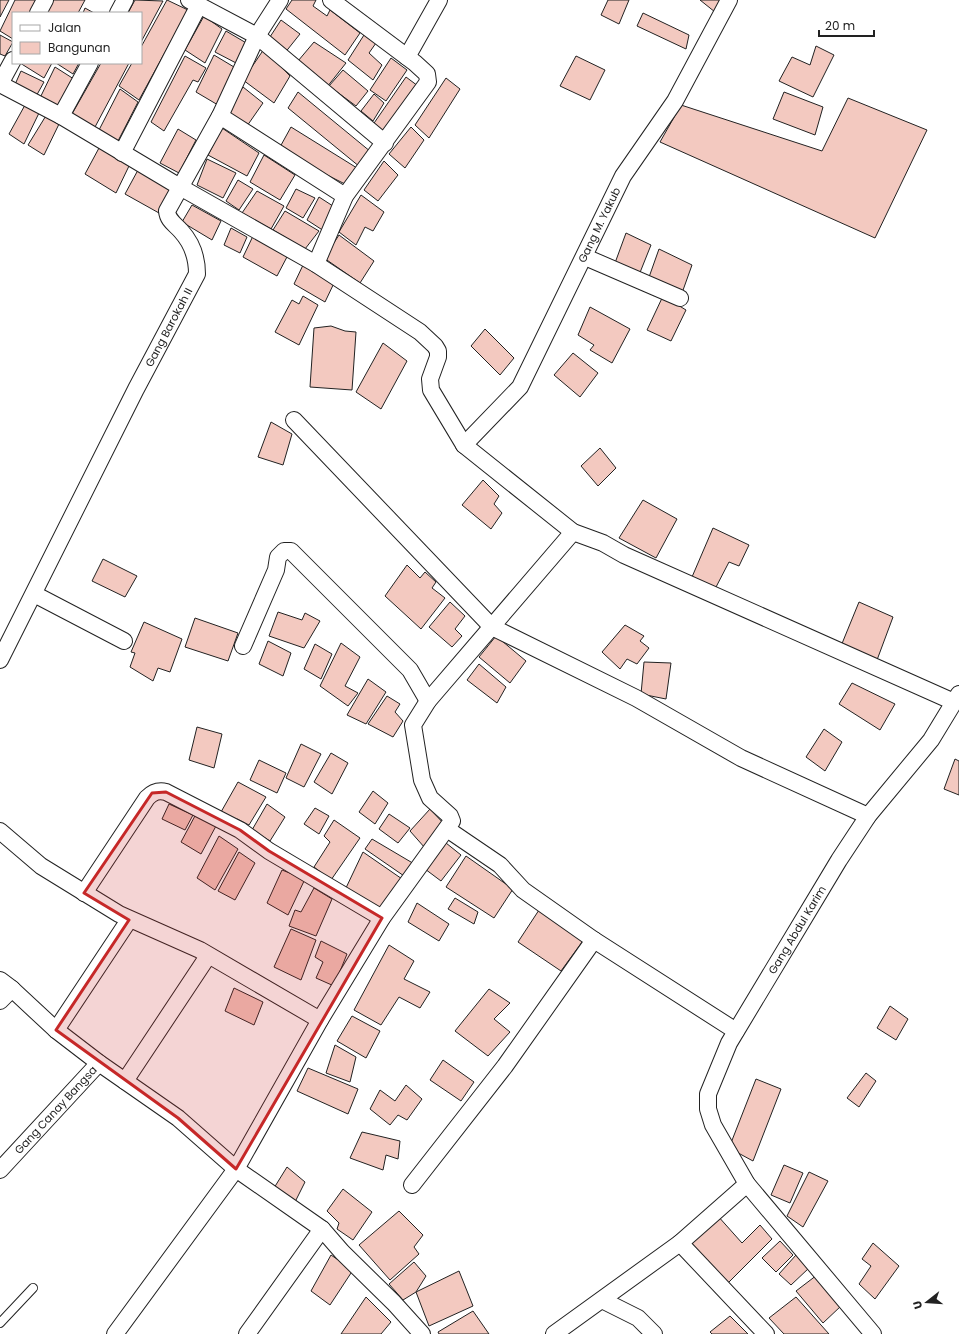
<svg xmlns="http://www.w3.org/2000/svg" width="959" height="1334" font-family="Poppins,sans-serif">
<rect width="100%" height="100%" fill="#fff"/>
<g fill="#f3c9c0" stroke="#222">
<polygon points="0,0 9,0 0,17"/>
<polygon points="15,0 37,0 30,13 13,13 13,39 0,31"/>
<polygon points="53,0 85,0 78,13 46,13"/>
<polygon points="135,0 163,1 141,42 141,13 128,13"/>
<polygon points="167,0 188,10 139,100 119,86 132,63 141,63 141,47"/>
<polygon points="292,0 316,0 313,6 327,16 330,10 360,33 345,55 286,9"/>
<polygon points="608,0 629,0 619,24 601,15"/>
<polygon points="700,0 722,0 715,12"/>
<polygon points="85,8 94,13 83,13"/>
<polygon points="643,13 689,35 686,49 637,26"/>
<polygon points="204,16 222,29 205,63 185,50"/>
<polygon points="281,20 300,34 284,54 268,40"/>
<polygon points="226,31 248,44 238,64 215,52"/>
<polygon points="0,35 13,42 5,56 0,54"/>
<polygon points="364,35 376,43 369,53 382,65 373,80 348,60"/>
<polygon points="314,42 346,63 327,87 298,61"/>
<polygon points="816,46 834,55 813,97 779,81 792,57 810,65"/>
<polygon points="264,49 290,76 274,103 243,80"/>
<polygon points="214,55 234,67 218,105 196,92"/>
<polygon points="185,56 206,68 198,82 193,80 164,131 151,122"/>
<polygon points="576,56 605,70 590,100 560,86"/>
<polygon points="391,58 407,70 386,101 370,90"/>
<polygon points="20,63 52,63 44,78"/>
<polygon points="56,63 79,63 73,74"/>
<polygon points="101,63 129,63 95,127 72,114"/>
<polygon points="55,67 77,81 61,111 39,100"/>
<polygon points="343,70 368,91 356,106 329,86"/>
<polygon points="21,71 44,82 34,100 13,89"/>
<polygon points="406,77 418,86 383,136 372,126"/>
<polygon points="446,78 460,89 429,138 415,125"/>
<polygon points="243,87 263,103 247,126 226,112"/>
<polygon points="120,89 138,102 118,141 99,130"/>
<polygon points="298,92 371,152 360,167 288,108"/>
<polygon points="784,92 823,107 815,135 773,119"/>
<polygon points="374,94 384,103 373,121 361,111"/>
<polygon points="848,98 927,130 875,238 660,142 681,105 822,151"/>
<polygon points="25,105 39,113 24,144 9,134"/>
<polygon points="47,114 60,122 44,155 28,145"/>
<polygon points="291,127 357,168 347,185 313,168 280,147"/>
<polygon points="411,127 424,140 405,168 389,154"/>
<polygon points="222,128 259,153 247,176 208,155"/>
<polygon points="178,129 196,140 179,173 160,163"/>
<polygon points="99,148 129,166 116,193 85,174"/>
<polygon points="264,155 295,175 280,200 250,182"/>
<polygon points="207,159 236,173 223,198 197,185"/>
<polygon points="384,161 398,175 378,201 364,190"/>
<polygon points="138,170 172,190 159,213 125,194"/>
<polygon points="238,180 253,189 239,210 226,201"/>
<polygon points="296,189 315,198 303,218 286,208"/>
<polygon points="257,191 284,206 271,229 242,213"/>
<polygon points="361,195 384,212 373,231 365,227 356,245 339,232"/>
<polygon points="319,197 336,208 324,231 307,220"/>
<polygon points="192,205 221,221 212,240 182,222"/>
<polygon points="285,211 319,231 305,249 273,230"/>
<polygon points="231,228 247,237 240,253 224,245"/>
<polygon points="626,233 651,245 639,275 615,263"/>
<polygon points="339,235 374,261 360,283 324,258"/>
<polygon points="253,236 288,255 277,276 243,257"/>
<polygon points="659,249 692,265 682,293 648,280"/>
<polygon points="304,263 335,281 325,302 294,284"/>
<polygon points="303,296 318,305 299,345 275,332 292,300 299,304"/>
<polygon points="663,296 686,310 671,341 647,330"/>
<polygon points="590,307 630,329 612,363 590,350 594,345 578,335"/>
<polygon points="331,326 345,331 356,332 352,390 310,387 314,328"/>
<polygon points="485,329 514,358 500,375 471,346"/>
<polygon points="383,343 407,361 381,409 356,392"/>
<polygon points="573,353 598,373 580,397 554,375"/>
<polygon points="271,422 292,434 283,465 258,457"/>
<polygon points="600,448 616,468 598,486 581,466"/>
<polygon points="483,480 499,496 494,504 502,513 491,529 462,505"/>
<polygon points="643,500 677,519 656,558 619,538"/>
<polygon points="713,528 749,545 739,566 729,562 715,589 692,577"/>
<polygon points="103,559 137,576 125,597 92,581"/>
<polygon points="407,565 420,578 425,572 436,582 432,588 445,598 421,629 385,596"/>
<polygon points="450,602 465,616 455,629 462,636 452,647 429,627"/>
<polygon points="859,602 893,617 877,660 841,646"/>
<polygon points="278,612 302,620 305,613 320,621 304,648 269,636"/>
<polygon points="195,618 238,633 228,661 185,647"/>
<polygon points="144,622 182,639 170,672 158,668 153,681 130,667 135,653 131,652"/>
<polygon points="625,625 644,636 640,641 649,648 637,664 627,659 620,669 602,652"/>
<polygon points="496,636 526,661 510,683 479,657"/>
<polygon points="268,641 291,653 283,676 259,664"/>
<polygon points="341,643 360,657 345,686 358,693 348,706 320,686"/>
<polygon points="315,644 332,654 321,679 304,669"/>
<polygon points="644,662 671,663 666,699 641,694"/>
<polygon points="479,664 506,687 497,703 467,680"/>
<polygon points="368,679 386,692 366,724 347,715"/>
<polygon points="852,683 895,704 880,730 839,704"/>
<polygon points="387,696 400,704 395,712 403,721 393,737 368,724"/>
<polygon points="197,727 222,734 214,768 189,760"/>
<polygon points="824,729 842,742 825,771 806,757"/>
<polygon points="301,744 321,754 304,787 286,778"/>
<polygon points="331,753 348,763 332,794 314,782"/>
<polygon points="955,759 959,761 959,795 944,789"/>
<polygon points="259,760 286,773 277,793 250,780"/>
<polygon points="238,782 266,797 249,825 237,819 236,822 221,812"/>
<polygon points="373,791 388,803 375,824 359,812"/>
<polygon points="169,804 193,815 185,830 162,819"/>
<polygon points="267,804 285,817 270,841 252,830"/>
<polygon points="315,808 329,816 319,834 304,824"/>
<polygon points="430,809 445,825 425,848 410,831"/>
<polygon points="196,814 216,826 201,854 181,842"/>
<polygon points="389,814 410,828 398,843 379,829"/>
<polygon points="334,820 360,838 331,880 314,867 330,842 324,836"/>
<polygon points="219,836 238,849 215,890 197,878"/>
<polygon points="372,839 416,865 407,878 365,849"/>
<polygon points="446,843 461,855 441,881 425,869"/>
<polygon points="239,852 255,863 235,900 218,891"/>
<polygon points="363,852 405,881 385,911 345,890"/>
<polygon points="466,856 513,889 494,918 446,887"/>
<polygon points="282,870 305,879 288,915 267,903"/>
<polygon points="314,888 332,899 316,936 289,926 295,910 301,912"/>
<polygon points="455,898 478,912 474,924 448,909"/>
<polygon points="417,903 449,924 439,941 408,922"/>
<polygon points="539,910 585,938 561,971 518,942"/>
<polygon points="291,929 316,940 301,980 274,967"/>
<polygon points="321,941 347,954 334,986 316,978 323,962 315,957"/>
<polygon points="389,945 414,961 404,979 430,992 420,1008 399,997 381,1025 354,1010"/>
<polygon points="234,988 263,1002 254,1025 225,1011"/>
<polygon points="489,989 510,1003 494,1019 510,1032 488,1056 455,1031"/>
<polygon points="890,1006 908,1019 896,1040 877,1028"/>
<polygon points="352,1016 380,1031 366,1058 337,1041"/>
<polygon points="335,1045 356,1057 350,1082 326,1073"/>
<polygon points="443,1060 474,1082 461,1101 430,1080"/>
<polygon points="308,1068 358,1089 348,1114 297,1091"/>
<polygon points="866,1073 876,1081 859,1107 847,1098"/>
<polygon points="756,1079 781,1089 753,1161 729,1148"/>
<polygon points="406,1085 422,1099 407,1120 398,1115 390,1125 370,1109 380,1090 395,1101"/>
<polygon points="362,1132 400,1141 398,1159 386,1155 383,1170 350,1158"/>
<polygon points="784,1165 803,1173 790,1203 771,1195"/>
<polygon points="287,1167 305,1182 294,1204 274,1188"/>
<polygon points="809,1172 828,1181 803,1227 787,1216"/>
<polygon points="343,1189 372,1212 353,1240 337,1229 339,1223 327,1211"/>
<polygon points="399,1211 423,1235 414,1247 419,1254 390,1280 359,1245"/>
<polygon points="717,1215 742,1243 760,1225 772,1239 727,1284 688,1246"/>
<polygon points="780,1241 793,1255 776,1272 762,1258"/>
<polygon points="873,1243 899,1266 875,1299 859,1284 871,1266 862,1259"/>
<polygon points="331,1255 353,1270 330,1305 311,1291"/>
<polygon points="796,1255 809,1268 791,1285 779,1274"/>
<polygon points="414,1262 426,1276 416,1292 403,1300 389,1284"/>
<polygon points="459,1271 473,1306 429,1326 416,1292"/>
<polygon points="817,1275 841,1306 823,1323 796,1291"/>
<polygon points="366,1297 391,1322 381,1334 341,1334"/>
<polygon points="796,1297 829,1334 784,1334 769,1318"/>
<polygon points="473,1311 489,1334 439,1334 438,1332"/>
<polygon points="730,1316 748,1334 712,1334 710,1332"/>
</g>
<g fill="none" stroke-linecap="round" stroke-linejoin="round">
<defs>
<polyline id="lane" points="0,1323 33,1288"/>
<g id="street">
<polyline points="189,0 257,36 385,143"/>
<polyline points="38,13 45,0"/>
<polyline points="118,13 125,0"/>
<polyline points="407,57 439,0"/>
<polyline points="13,60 0,84 61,116 180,187 316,264 420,332 435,346 438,351 438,357 430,379 431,390 464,445 573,532 603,543 624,555 954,702"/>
<polyline points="61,116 90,63"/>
<polyline points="220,116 345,196"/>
<polyline points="122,153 199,5"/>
<polyline points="585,257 680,298"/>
<polyline points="316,264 345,196 428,82 427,74 415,63 331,0"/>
<polyline points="294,420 492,627 636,698 741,758 868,816"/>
<path id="s1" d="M464 445 520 387 623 176 675 101 729 0"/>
<polyline points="34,594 124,641"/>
<polyline points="243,646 276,570 278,557 284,551 291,551 410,670 428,701"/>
<path id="s2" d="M0 660 136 389 197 274C197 258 192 243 181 231 175 224 168 221 167 211L220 116 257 36 280 0"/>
<polyline points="447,829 500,865 523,890 594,940 736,1031"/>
<polyline points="0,831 41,866 119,914 200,950 320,1020"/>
<path d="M84 893 147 798C153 792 158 790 166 792L240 830 269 851 382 918"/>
<polyline points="0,980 12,989 0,1001"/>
<polyline points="12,989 56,1030 99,1063 178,1118 236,1169 322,1229 342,1252 394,1303 422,1334"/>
<polyline points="56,1030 129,920"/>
<polyline points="125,1081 208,956"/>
<path id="s3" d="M0 1170 99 1063"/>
<polyline points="412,1185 505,1066 594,940"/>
<polyline points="680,1243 766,1334"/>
<polyline points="602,1300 638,1318 654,1334"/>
<polyline points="115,1334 236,1169 320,1020 382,918 452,821 450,816 430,798 422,780 413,725 428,701 573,532"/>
<polyline points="247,1334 322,1229"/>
<polyline points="554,1334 680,1243 747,1184"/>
<path id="s4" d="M873 1334 747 1184 713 1125 708 1109V1094L729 1043 839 860 868 816 931 740 959 694"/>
</g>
</defs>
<use href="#lane" stroke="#222" stroke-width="10"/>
<use href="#street" stroke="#222" stroke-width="18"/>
<use href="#lane" stroke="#fff" stroke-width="8"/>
<use href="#street" stroke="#fff" stroke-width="16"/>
</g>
<path fill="#c62828" fill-opacity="0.2" stroke="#c62828" stroke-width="3" stroke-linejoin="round" d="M166 792 240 830 269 851 382 918 236 1169 178 1118 56 1030 129 920 84 893 152 793Z"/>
<g text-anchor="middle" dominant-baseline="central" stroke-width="3" stroke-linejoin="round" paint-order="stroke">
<g font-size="11" fill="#222" stroke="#fff">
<text stroke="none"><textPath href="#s1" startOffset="261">Gang M. Yakub</textPath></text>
<text stroke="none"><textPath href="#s2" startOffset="373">Gang Barokah II</textPath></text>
<text stroke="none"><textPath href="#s4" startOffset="483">Gang Abdul Karim</textPath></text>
<text stroke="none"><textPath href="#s3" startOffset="82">Gang Canay Bangsa</textPath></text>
</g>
</g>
<rect x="12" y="12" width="130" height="52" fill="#ffffff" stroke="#a7a7a7"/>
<rect x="20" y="25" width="20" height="6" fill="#ffffff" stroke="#a7a7a7"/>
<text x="48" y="32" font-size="12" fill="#222222">Jalan</text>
<rect x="20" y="42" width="20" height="12" fill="#f3c9c0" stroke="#a7a7a7"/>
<text x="48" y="52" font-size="12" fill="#222222">Bangunan</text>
<g transform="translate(927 1302) rotate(253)" stroke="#ffffff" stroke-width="3" paint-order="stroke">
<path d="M0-3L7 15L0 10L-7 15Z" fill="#222222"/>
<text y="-6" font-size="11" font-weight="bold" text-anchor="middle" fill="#222222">U</text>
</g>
<path d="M819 30v6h55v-6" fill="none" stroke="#222222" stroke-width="2"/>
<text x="825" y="30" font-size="12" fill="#222222" stroke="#ffffff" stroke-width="3" paint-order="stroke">20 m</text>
</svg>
